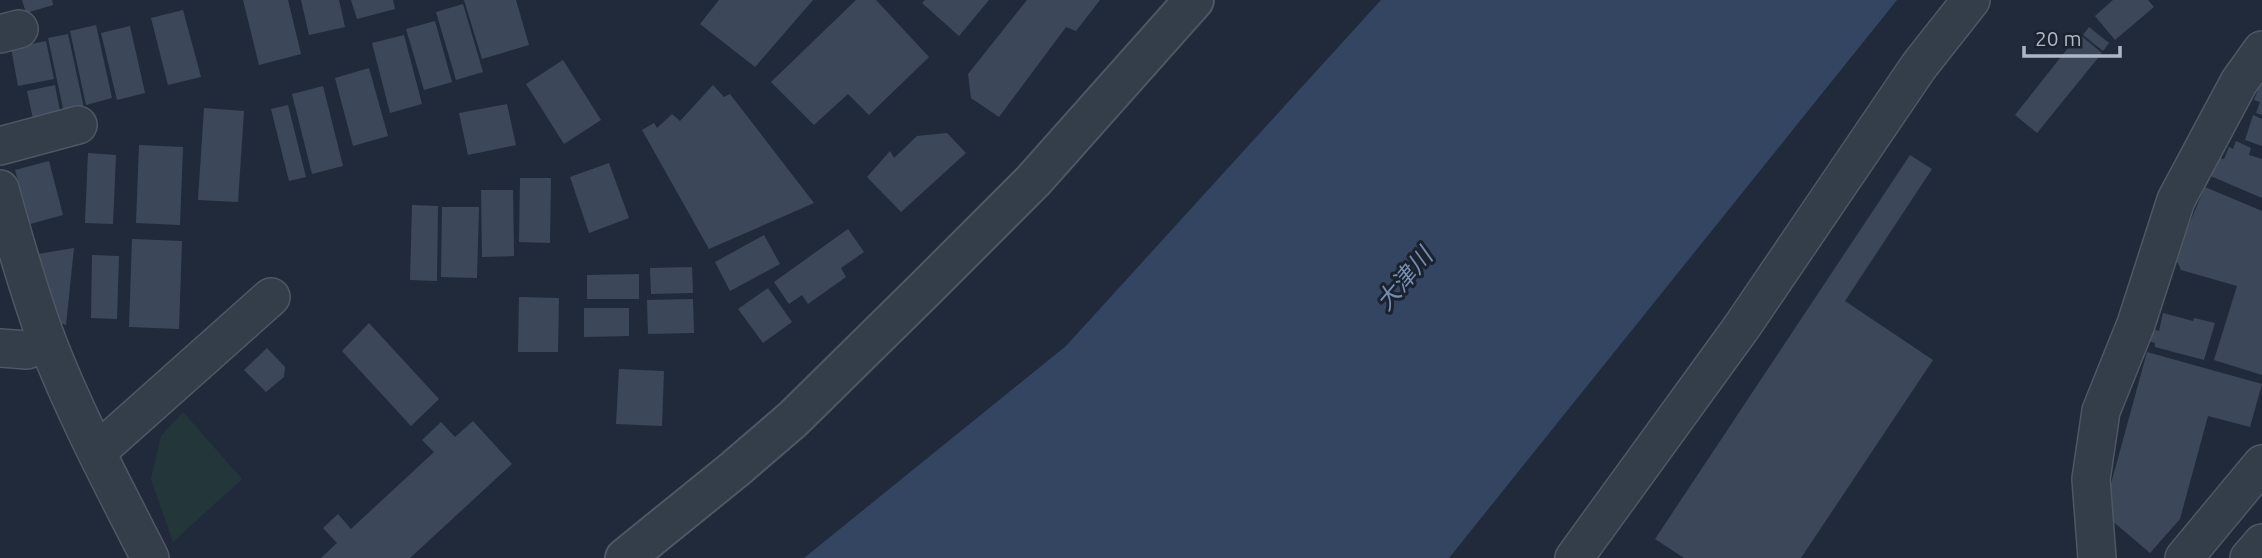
<svg xmlns="http://www.w3.org/2000/svg" width="2262" height="558" font-family="Ubuntu,'Noto Sans JP',sans-serif">
<rect width="100%" height="100%" fill="#212a3a"/>
<polygon fill="#23373b" points="183,412 242,479 173,542 151,479 161,436"/>
<polygon fill="#344562" points="1381,0 1897,0 1449,558 804,558 1066,346"/>
<g fill="#3c485a">
<polygon points="22,0 52,0 53,5 26,13"/>
<polygon points="243,0 288,0 301,54 259,65"/>
<polygon points="301,0 339,0 345,27 309,35"/>
<polygon points="351,0 393,0 395,9 357,19"/>
<polygon points="464,0 516,0 529,45 482,59"/>
<polygon points="719,0 813,0 755,67 700,24"/>
<polygon points="856,0 876,0 929,57 869,115 848,94 814,125 771,82"/>
<polygon points="925,0 989,0 959,36 922,3"/>
<polygon points="1027,0 1100,0 1076,31 1066,27 999,117 971,98 968,74"/>
<polygon points="2113,0 2148,0 2154,7 2115,40 2095,16"/>
<polygon points="463,4 483,72 456,80 436,12"/>
<polygon points="183,10 201,77 168,85 151,18"/>
<polygon points="435,21 452,82 424,90 406,29"/>
<polygon points="96,25 112,98 86,105 70,31"/>
<polygon points="130,26 145,93 117,100 101,33"/>
<polygon points="2089,27 2109,43 2103,51 2083,35"/>
<polygon points="68,34 84,108 64,113 48,38"/>
<polygon points="2079,34 2102,53 2037,133 2015,115"/>
<polygon points="404,35 422,104 390,113 372,43"/>
<polygon points="46,41 54,79 18,86 11,48"/>
<polygon points="563,60 601,120 564,144 526,84"/>
<polygon points="369,68 388,136 353,146 335,78"/>
<polygon points="2260,84 2262,85 2262,115 2256,113 2260,102 2254,100"/>
<polygon points="55,85 62,122 35,128 27,91"/>
<polygon points="713,85 724,97 730,94 814,203 709,249 642,130 654,123 657,128 672,114 680,121"/>
<polygon points="323,86 343,166 312,174 292,94"/>
<polygon points="507,104 516,145 468,155 459,113"/>
<polygon points="288,105 306,177 289,181 271,109"/>
<polygon points="204,108 244,111 238,202 198,200"/>
<polygon points="2253,115 2262,119 2262,146 2245,140"/>
<polygon points="947,133 966,153 901,212 867,177 890,151 894,158 917,136"/>
<polygon points="2236,141 2251,148 2249,155 2262,159 2262,198 2206,174 2215,157 2224,159 2229,147 2233,149"/>
<polygon points="139,145 183,147 180,225 136,223"/>
<polygon points="88,153 116,155 113,224 85,223"/>
<polygon points="1910,155 1932,169 1845,301 1933,360 1801,558 1684,558 1655,539"/>
<polygon points="49,161 63,215 30,224 15,170"/>
<polygon points="609,163 629,218 589,233 570,177"/>
<polygon points="520,178 551,178 550,243 519,242"/>
<polygon points="2205,187 2262,211 2262,375 2214,360 2237,286 2181,270 2175,257"/>
<polygon points="481,190 513,190 514,256 482,257"/>
<polygon points="412,205 438,206 437,281 410,280"/>
<polygon points="442,207 479,207 477,278 441,277"/>
<polygon points="848,229 864,252 841,268 846,277 808,304 802,295 789,304 774,282"/>
<polygon points="764,235 780,264 730,291 715,262"/>
<polygon points="132,239 182,241 179,329 129,327"/>
<polygon points="74,248 66,325 55,321 35,267 38,254"/>
<polygon points="92,255 119,256 117,319 91,318"/>
<polygon points="692,267 693,293 651,294 650,268"/>
<polygon points="639,274 639,299 587,299 587,275"/>
<polygon points="768,288 792,322 763,343 738,309"/>
<polygon points="519,297 559,298 558,352 518,352"/>
<polygon points="693,299 694,333 648,334 647,300"/>
<polygon points="584,308 629,308 629,336 584,337"/>
<polygon points="2163,313 2193,321 2194,318 2215,323 2204,360 2155,347 2155,343 2149,341 2152,329 2159,331"/>
<polygon points="369,323 439,399 411,426 342,351"/>
<polygon points="267,348 285,367 284,377 266,392 244,370"/>
<polygon points="2147,352 2262,384 2250,427 2208,416 2180,519 2150,553 2103,513"/>
<polygon points="619,369 664,371 662,426 616,424"/>
<polygon points="473,421 512,464 410,558 321,558 337,543 323,528 338,514 351,529 434,452 422,440 441,422 455,437"/>
</g>
<g fill="none" stroke-linecap="round" stroke-linejoin="round">
<defs>
<g id="minor">
<polyline points="0,34 19,29"/>
<polyline points="0,146 78,125"/>
<path d="M0 189C14 240 29 292 47 341 76 416 114 487 150 558"/>
<polyline points="0,348 27,350 47,341"/>
<polyline points="97,452 271,297"/>
<polyline points="1574,558 1741,328 1919,66 1971,0"/>
<polyline points="2097,558 2091,479 2101,411 2136,324 2176,200 2239,82 2262,50"/>
<polyline points="2184,558 2262,464"/>
<polyline points="2249,558 2262,543"/>
</g>
<polyline id="tertiary" points="625,558 735,469 793,419 925,289 1033,181 1194,0"/>
</defs>
<use href="#minor" stroke="#4f5765" stroke-width="40"/>
<use href="#tertiary" stroke="#4f5765" stroke-width="42"/>
<use href="#minor" stroke="#343d4a" stroke-width="37"/>
<use href="#tertiary" stroke="#343d4a" stroke-width="38"/>
</g>
<g text-anchor="middle" dominant-baseline="central" stroke-width="6" stroke-linejoin="round" paint-order="stroke">
<g font-size="24" font-style="italic" fill="#768db0" stroke="#1a222f">
<text transform="translate(1404 279) rotate(-50)">大津川</text>
</g>
</g>
<path d="M2024 46v10h96v-10" fill="none" stroke="#afb7c7" stroke-width="3.5"/>
<text x="2035" y="46" font-size="21" fill="#afb7c7" stroke="#1a222f" stroke-width="5" paint-order="stroke">20 m</text>
</svg>
